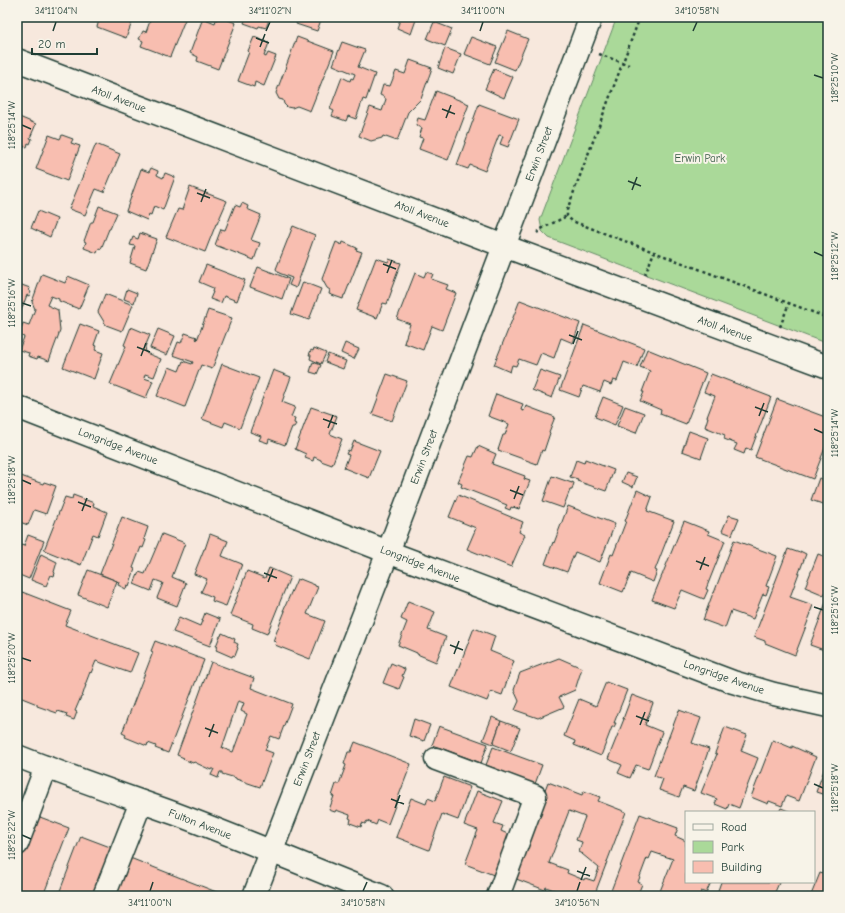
<svg xmlns="http://www.w3.org/2000/svg" width="845" height="913" font-family="'Comic Neue',sans-serif">
<rect width="100%" height="100%" fill="#f7e8dd"/>
<filter id="ink" filterUnits="userSpaceOnUse"><feTurbulence type="fractalNoise" baseFrequency=".025" numOctaves="2"/><feDisplacementMap in="SourceGraphic" scale="8" xChannelSelector="R" yChannelSelector="G"/><feConvolveMatrix kernelMatrix="1 2 1 2 8 2 1 2 1" color-interpolation-filters="sRGB"/></filter>
<g filter="url(#ink)">
<polygon fill="#aad999" stroke="#648b66" points="617,17 828,17 828,344 549,238 542,231 540,220"/>
<g fill="#f8beb0" stroke="#1f3d34" fill-rule="evenodd">
<polygon points="100,17 134,17 126,38 97,27"/>
<polygon points="150,17 186,17 170,57 141,46 143,41 139,39 143,31 146,32 150,21 149,20"/>
<polygon points="217,17 220,17 236,23 218,69 197,61 198,57 190,53 203,18 215,23"/>
<polygon points="246,17 270,17 266,28 259,26 258,28 244,23"/>
<polygon points="298,17 322,17 317,31 296,24"/>
<polygon points="401,17 417,17 411,34 397,28"/>
<polygon points="434,22 452,29 445,46 427,39"/>
<polygon points="508,31 528,39 515,70 495,62"/>
<polygon points="254,37 269,43 264,56 266,57 268,53 276,56 264,86 255,82 254,87 238,81 249,52 248,51"/>
<polygon points="297,37 334,51 310,111 297,106 292,108 287,107 284,104 283,100 279,99 276,93"/>
<polygon points="471,37 497,47 490,64 464,54"/>
<polygon points="342,42 365,50 358,67 375,74 366,100 363,99 356,119 348,116 346,121 332,116 334,111 330,109 342,77 350,81 351,78 353,79 355,74 333,65"/>
<polygon points="445,48 461,54 453,74 438,68"/>
<polygon points="410,60 432,68 421,99 408,112 397,141 383,136 382,138 371,141 359,136 370,107 382,111 386,99 384,98 384,97 380,95 383,85 390,86 396,71 405,74"/>
<polygon points="494,69 513,77 504,98 485,89"/>
<polygon points="436,91 469,104 448,160 419,149 423,138 419,137 422,128 416,125 418,118 425,120"/>
<polygon points="479,104 519,119 508,147 500,144 503,136 499,135 485,171 470,165 468,169 457,165"/>
<polygon points="17,116 36,124 30,138 32,139 30,144 28,143 27,147 24,146 24,148 17,146"/>
<polygon points="49,135 60,139 62,135 73,139 71,143 80,146 67,181 36,169"/>
<polygon points="96,144 120,154 104,192 96,189 85,215 69,209"/>
<polygon points="17,165 23,167 17,182"/>
<polygon points="151,168 158,171 157,175 163,178 165,173 175,177 163,210 154,206 151,215 149,214 147,220 126,211 141,169 149,172"/>
<polygon points="190,187 227,201 217,224 216,224 205,252 166,237 178,209 182,210"/>
<polygon points="242,203 248,206 247,209 261,215 251,240 260,243 254,260 215,245 221,229 225,230 235,205 240,207"/>
<polygon points="99,206 117,213 110,229 109,229 101,249 99,248 97,253 84,248 86,242 84,241 91,222 93,222"/>
<polygon points="38,211 57,219 50,237 31,228"/>
<polygon points="293,226 315,235 296,288 289,285 292,278 279,273 276,269"/>
<polygon points="140,233 157,239 146,269 130,263 135,246 130,245 133,237 138,239"/>
<polygon points="336,242 342,245 343,242 357,248 356,250 362,252 345,295 344,295 343,299 329,294 330,290 327,288 322,279"/>
<polygon points="376,258 388,262 389,259 401,263 391,290 392,290 387,304 383,303 377,318 356,310"/>
<polygon points="206,265 245,280 237,301 224,296 221,303 210,299 213,292 212,292 213,288 199,282"/>
<polygon points="258,267 289,279 282,299 250,287"/>
<polygon points="426,272 433,274 431,279 448,285 446,289 456,293 442,330 432,326 423,350 404,343 410,324 397,319 415,273 424,277"/>
<polygon points="42,274 65,283 68,276 89,285 79,309 59,301 59,299 51,296 47,305 58,310 60,331 49,361 38,357 37,359 28,356 29,353 19,350 24,337 19,335 23,323 29,325 35,309 32,302"/>
<polygon points="17,281 19,282 19,284 30,288 29,291 31,292 29,296 27,295 17,321"/>
<polygon points="303,282 321,289 309,320 291,314"/>
<polygon points="127,289 137,293 134,303 124,299"/>
<polygon points="105,294 133,305 122,331 106,325 98,312"/>
<polygon points="520,300 580,323 573,343 561,338 554,358 541,353 536,365 519,359 516,366 512,365 510,372 494,365"/>
<polygon points="208,310 232,318 212,369 201,365 185,407 157,396 169,367 179,371 183,361 192,364 193,362 173,355 178,342 181,343 185,333 197,337 196,339 197,340"/>
<polygon points="80,324 99,331 94,345 97,346 95,350 103,353 94,379 63,367"/>
<polygon points="584,325 644,348 637,367 624,362 617,381 613,380 611,385 604,382 600,392 583,386 579,397 560,390"/>
<polygon points="131,327 150,335 145,347 146,353 161,359 154,377 145,374 144,378 153,381 146,398 110,384 126,346 124,345"/>
<polygon points="158,329 175,336 167,355 150,348"/>
<polygon points="345,343 359,349 354,359 341,353"/>
<polygon points="314,348 326,353 321,364 310,359 311,355 309,355 311,350 313,351"/>
<polygon points="647,349 706,373 686,424 660,414 661,410 640,401 644,392 642,392 650,371 640,367"/>
<polygon points="328,354 346,361 343,369 325,362"/>
<polygon points="313,362 321,365 317,374 310,372"/>
<polygon points="222,364 259,378 240,428 225,422 223,427 202,419"/>
<polygon points="273,370 291,377 282,402 295,407 291,417 295,418 294,423 296,424 294,427 292,427 285,445 269,439 268,443 259,440 261,436 250,432"/>
<polygon points="540,370 560,377 552,398 532,390"/>
<polygon points="387,374 407,381 392,421 372,414"/>
<polygon points="711,374 771,397 751,450 746,448 744,454 734,450 737,444 724,439 725,435 705,427 708,417 707,417 715,396 704,392"/>
<polygon points="496,394 523,404 521,410 524,411 526,406 555,417 549,432 550,433 544,451 542,450 537,464 498,450 503,435 505,435 509,424 488,416"/>
<polygon points="603,397 623,405 615,425 595,417"/>
<polygon points="777,399 828,418 828,440 813,479 755,457"/>
<polygon points="625,406 644,413 636,433 617,426"/>
<polygon points="311,407 337,416 330,434 342,439 332,465 321,461 321,460 314,457 313,461 305,458 306,454 295,449"/>
<polygon points="689,431 708,438 701,458 682,451"/>
<polygon points="354,441 380,451 369,478 344,468 349,455 346,454 348,450 350,451"/>
<polygon points="478,446 496,454 492,464 525,476 524,479 530,481 519,509 513,507 513,508 511,507 510,510 505,508 507,505 461,487 462,484 458,482 469,456 473,457"/>
<polygon points="585,459 614,470 606,491 577,481 578,479 570,477 576,460 584,463"/>
<polygon points="626,473 637,477 633,487 622,482"/>
<polygon points="21,476 43,484 44,482 56,486 46,514 34,510 28,525 17,521 17,488"/>
<polygon points="552,476 572,483 572,482 574,483 572,490 570,490 563,508 543,501"/>
<polygon points="819,478 828,482 828,506 811,500"/>
<polygon points="637,490 652,497 647,511 674,521 655,570 657,571 653,582 631,573 623,592 600,583 611,554 613,555 626,521 625,521"/>
<polygon points="73,495 94,503 93,506 107,512 98,536 93,534 81,565 44,550 65,497 72,499"/>
<polygon points="458,495 523,522 519,532 525,535 511,567 467,549 476,528 449,517"/>
<polygon points="568,506 615,524 600,562 575,552 567,572 545,564 553,542 554,543"/>
<polygon points="729,515 739,518 732,535 722,531"/>
<polygon points="122,517 148,527 144,539 146,540 143,548 141,547 133,568 135,569 129,586 127,585 126,589 118,585 119,582 100,574"/>
<polygon points="684,521 709,531 708,534 725,541 706,589 708,590 704,599 682,590 674,608 652,600"/>
<polygon points="162,534 185,543 172,577 186,583 177,606 157,598 163,583 155,580 151,591 134,584 139,572 145,574"/>
<polygon points="210,534 228,541 222,556 242,564 226,606 212,601 213,597 201,592 207,579 194,574 204,549 205,549"/>
<polygon points="28,535 44,541 29,579 17,574 17,543 24,546"/>
<polygon points="734,540 777,556 766,586 769,587 766,595 763,594 753,619 731,611 725,628 703,620 713,593 714,593"/>
<polygon points="788,549 800,553 800,551 806,554 790,597 813,605 810,613 811,613 795,655 765,643 765,641 754,637"/>
<polygon points="41,554 57,562 54,572 55,573 54,576 51,575 46,586 31,580"/>
<polygon points="818,554 828,558 828,586 824,595 805,587"/>
<polygon points="269,568 290,577 267,634 252,628 253,624 230,615 247,571 265,578"/>
<polygon points="88,570 117,581 107,607 78,595"/>
<polygon points="297,579 299,580 300,579 315,585 315,586 318,587 307,614 325,621 310,659 275,645 276,642 273,641 285,611 283,611"/>
<polygon points="17,590 71,611 65,625 138,653 130,673 96,661 91,673 90,672 85,685 86,685 82,697 81,697 75,711 77,712 74,720 66,717 67,714 58,711 57,713 37,706 37,704 17,696"/>
<polygon points="828,597 828,654 823,652 824,650 810,645"/>
<polygon points="408,601 435,612 428,630 446,637 436,662 417,654 417,653 398,645 407,622 401,619"/>
<polygon points="205,613 220,619 210,646 173,632 179,617 200,626"/>
<polygon points="474,628 495,636 490,651 514,661 502,695 491,691 487,701 451,687"/>
<polygon points="222,633 235,639 234,642 238,644 237,647 238,648 235,656 233,655 232,657 216,650 218,646 216,646 220,636 221,636"/>
<polygon points="155,641 204,660 168,753 155,748 156,746 148,743 147,746 125,737 126,735 122,733 153,652 151,651"/>
<polygon points="559,658 582,668 575,690 559,697 564,707 538,718 515,710 519,701 514,690 520,673"/>
<path d="M211 662 254 678 251 688 292 704 279 739 271 736 265 750 273 753 260 787 236 779V778L222 774V772H220L218 778 211 775 214 769H211V770L194 762 193 763 183 759 184 758 177 755ZM238 701 244 703 241 711 247 714 233 752 222 748Z"/>
<polygon points="391,663 405,669 402,676 404,677 399,689 383,683"/>
<polygon points="606,682 627,690 614,723 616,723 614,727 612,727 601,756 574,745 575,741 564,736 579,699 596,706"/>
<polygon points="632,695 653,703 645,725 662,732 648,769 636,765 630,778 618,773 622,765 608,759 624,719 623,719"/>
<polygon points="679,710 701,718 692,743 709,749 694,791 683,787 679,797 659,790 663,779 654,776"/>
<polygon points="492,717 501,721 493,744 483,740"/>
<polygon points="414,719 430,725 424,741 409,736"/>
<polygon points="501,721 520,728 511,751 493,744"/>
<polygon points="439,726 488,744 481,763 432,745"/>
<polygon points="725,727 747,735 741,751 758,758 739,808 729,804 727,809 715,804 717,799 701,793 717,754 715,753"/>
<polygon points="773,740 792,748 792,746 816,757 799,801 786,796 782,806 769,801 768,804 751,797"/>
<polygon points="355,742 411,764 388,824 378,820 376,825 367,821 365,824 362,823 361,827 350,823 351,819 349,818 350,815 336,810 335,812 329,810 334,796 332,796 336,784 339,784 346,765 344,764 348,752 351,752"/>
<polygon points="493,747 542,765 535,784 486,765"/>
<polygon points="828,759 828,796 816,792"/>
<polygon points="444,777 470,787 458,820 442,814 429,850 396,837 411,798 426,804 428,798 435,801"/>
<path d="M548 782 582 795 584 791 600 797 598 801 626 812 594 896H558L559 892 546 887 545 890 511 877ZM569 811 585 817 576 840 582 842 579 852 583 854H582L599 868 594 881 585 878 584 880 567 873 568 870 549 863Z"/>
<polygon points="477,791 503,801 494,823 503,826 501,831 514,837 499,877 465,864 478,830 464,825"/>
<polygon points="781,808 791,812 779,812"/>
<polygon points="32,814 69,828 43,896 17,896 17,852"/>
<polygon points="640,814 678,828 675,836 686,841 686,882 711,882 706,893 701,891 700,896 658,896 673,859 652,852 649,859 647,858 638,882 642,884 638,894 643,896 609,896"/>
<polygon points="81,836 118,850 101,896 58,896"/>
<polygon points="125,856 219,893 218,896 109,896"/>
<polygon points="820,873 828,876 828,896 806,896 807,894 811,895"/>
<polygon points="721,882 778,882 779,883 775,892 784,896 746,896 732,891 730,896 716,896"/>
</g>
<g fill="none" stroke-linecap="round" stroke-linejoin="round">
<defs>
<g id="minor">
<polyline points="17,60 504,246 828,367"/>
<polyline points="17,407 388,552 733,682 774,694 828,706"/>
<path d="M17 756C70 777 123 795 176 814 245 840 314 869 382 896"/>
<polyline points="436,759 535,796 498,896"/>
<polyline points="17,844 46,767"/>
<polyline points="104,896 141,802"/>
<polyline points="254,896 388,552 591,17"/>
</g>
</defs>
<use href="#minor" stroke="#1f3d34" stroke-width="25"/>
<g stroke="#1f3d34" stroke-width="2.5" stroke-dasharray="3 3" stroke-linecap="butt">
<polyline points="640,17 567,210 567,216 572,221 828,318"/>
<polyline points="647,17 654,17"/>
<polyline points="599,54 629,65"/>
<polyline points="537,233 543,228 567,216"/>
<polyline points="645,275 654,252"/>
<polyline points="780,327 789,303"/>
</g>
<use href="#minor" stroke="#f7f3e8" stroke-width="22"/>
</g>
</g>
<path fill="none" stroke="#1f3d34" stroke-width="1.5" d="M53 31 56 22M266 31 270 22M480 31 483 22M693 31 697 22M256 38 269 43M260 47 265 34M814 75 823 78M442 109 455 114M446 118 451 105M22 125 31 129M628 181 641 186M632 190 637 177M197 193 210 198M201 202 206 189M814 252 823 256M383 264 396 269M387 273 392 260M22 303 31 306M569 335 582 340M573 344 578 331M137 347 150 352M141 356 146 343M755 407 768 412M759 416 764 403M323 419 337 424M328 428 333 415M814 429 823 433M22 480 31 484M510 490 523 495M514 499 519 486M78 502 91 507M82 511 87 498M696 561 709 566M700 570 705 557M264 573 277 578M268 582 273 569M814 607 823 610M450 645 463 650M454 654 459 641M22 658 31 661M636 716 649 721M640 725 645 712M205 728 218 733M209 737 214 724M814 784 823 788M391 799 404 804M395 808 400 795M22 835 31 839M577 871 590 876M581 880 586 867M150 891 153 882M363 891 367 882M577 891 580 882"/>
<g text-anchor="middle" dominant-baseline="central" stroke-width="4" stroke-linejoin="round" paint-order="stroke">
<g font-size="11" fill="#1f3d34" stroke="#f7f3e8">
<text transform="translate(119 99) rotate(21)">Atoll Avenue</text>
<text transform="translate(539 154) rotate(-69)">Erwin Street</text>
<text transform="translate(422 214) rotate(21)">Atoll Avenue</text>
<text transform="translate(725 329) rotate(20)">Atoll Avenue</text>
<text transform="translate(118 446) rotate(21)">Longridge Avenue</text>
<text transform="translate(424 457) rotate(-69)">Erwin Street</text>
<text transform="translate(420 564) rotate(21)">Longridge Avenue</text>
<text transform="translate(724 677) rotate(19)">Longridge Avenue</text>
<text transform="translate(307 759) rotate(-69)">Erwin Street</text>
<text transform="translate(200 824) rotate(21)">Fulton Avenue</text>
</g>
<g font-size="11" fill="#3b5c48" stroke="#f7f3e8">
<text x="700" y="158">Erwin Park</text>
</g>
</g>
<rect width="845" height="913" fill="none" stroke="#f7f3e8" stroke-width="44"/>
<rect x="685" y="811" width="130" height="72" fill="#f7f3e8" stroke="#a1aaa0"/>
<rect x="693" y="824" width="20" height="6" fill="#f7f3e8" stroke="#a1aaa0"/>
<text x="721" y="831" font-size="12" fill="#1f3d34">Road</text>
<rect x="693" y="841" width="20" height="12" fill="#aad999" stroke="#a1aaa0"/>
<text x="721" y="851" font-size="12" fill="#1f3d34">Park</text>
<rect x="693" y="861" width="20" height="12" fill="#f8beb0" stroke="#a1aaa0"/>
<text x="721" y="871" font-size="12" fill="#1f3d34">Building</text>
<path d="M32 48v6h65v-6" fill="none" stroke="#1f3d34" stroke-width="2"/>
<text x="38" y="48" font-size="12" fill="#1f3d34" stroke="#f7f3e8" stroke-width="3" paint-order="stroke">20 m</text>
<rect x="22" y="22" width="801" height="869" fill="none" stroke="#1f3d34" stroke-width="1.5"/>
<g font-size="10" text-anchor="middle" fill="#1f3d34">
<text x="56" y="14">34°11'04"N</text>
<text x="270" y="14">34°11'02"N</text>
<text x="483" y="14">34°11'00"N</text>
<text x="697" y="14">34°10'58"N</text>
<text transform="translate(834 78) rotate(-90)" y="4">118°25'10"W</text>
<text transform="translate(11 125) rotate(-90)" y="4">118°25'14"W</text>
<text transform="translate(834 256) rotate(-90)" y="4">118°25'12"W</text>
<text transform="translate(11 303) rotate(-90)" y="4">118°25'16"W</text>
<text transform="translate(834 433) rotate(-90)" y="4">118°25'14"W</text>
<text transform="translate(11 480) rotate(-90)" y="4">118°25'18"W</text>
<text transform="translate(834 610) rotate(-90)" y="4">118°25'16"W</text>
<text transform="translate(11 658) rotate(-90)" y="4">118°25'20"W</text>
<text transform="translate(834 788) rotate(-90)" y="4">118°25'18"W</text>
<text transform="translate(11 835) rotate(-90)" y="4">118°25'22"W</text>
<text x="150" y="906">34°11'00"N</text>
<text x="363" y="906">34°10'58"N</text>
<text x="577" y="906">34°10'56"N</text>
</g>
</svg>
